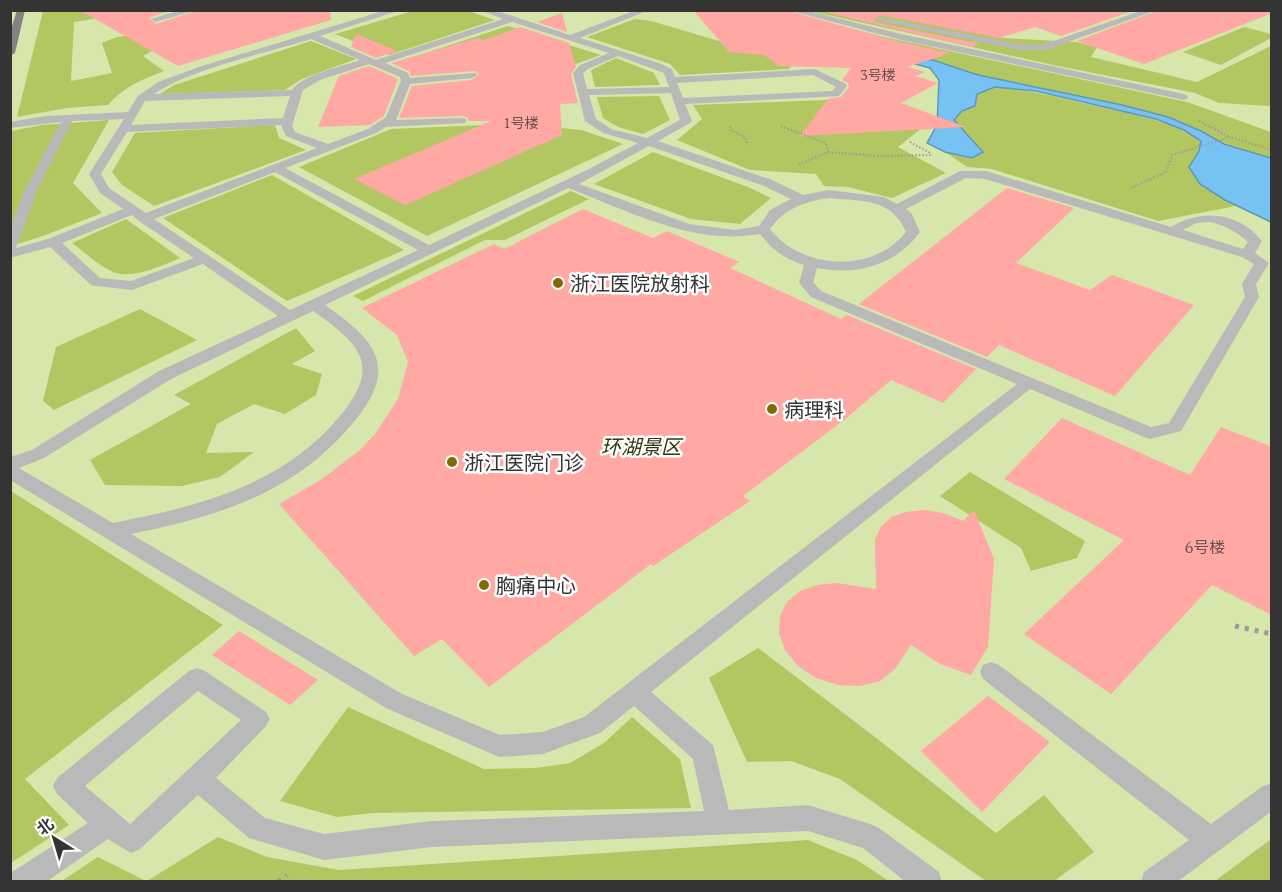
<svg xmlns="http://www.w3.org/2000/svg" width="1282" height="892" font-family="'PT Serif','Noto Sans SC',serif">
<rect width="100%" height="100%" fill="#fafbfc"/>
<polygon fill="#d7e6ab" points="10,11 1271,11 1271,881 11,881"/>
<g fill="#b2c762">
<path d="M43 11H144L74 22 71 81 112 73 102 43C126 32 138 34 159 47L143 56 164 71C143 79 123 87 108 105L67 108 17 117Z"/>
<polygon points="413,11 468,11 495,20 389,55 335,34"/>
<polygon points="782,11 884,37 1187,102 1271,132 1271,158 1218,141 1201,131 1168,117 1122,105 978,75 950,65 915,58"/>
<polygon points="810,11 872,11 1003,38 1076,42 1097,47 1091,57 1197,82 1271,46 1271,106 1219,103 1195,93 1048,64"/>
<polygon points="635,19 651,21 794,63 789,69 680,75 670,64 587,37"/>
<polygon points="508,26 601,55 573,65 541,126 581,130 623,144 427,236 299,167 391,129 506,124 489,64 398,62"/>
<polygon points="1244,27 1271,34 1271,38 1221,65 1183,52"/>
<polygon points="311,41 356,59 302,79 285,90 160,94 174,85"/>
<polygon points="616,58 654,73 660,85 595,87 591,70"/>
<path d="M995 87C1026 89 1053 96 1082 103 1124 113 1165 117 1202 141L1199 151 1189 167 1200 184 1236 206 1158 221 992 169 967 167 945 152 972 158 983 152 954 120 962 111 975 105 977 94Z"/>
<polygon points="659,96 670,120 643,134 618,127 603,118 597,97"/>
<polygon points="880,98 927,124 898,147 946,173 892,198 848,187 824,186 816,174 750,170 677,140 702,119 693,105"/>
<polygon points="109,120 73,183 102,213 43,236 11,246 11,131 42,125"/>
<polygon points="275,125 279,138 306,150 154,206 122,185 112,172 135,133"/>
<polygon points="653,152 748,187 771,198 740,224 691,219 594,184"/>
<polygon points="272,175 404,250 287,301 163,218"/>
<polygon points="571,191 589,199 505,240 485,240 363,301 353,296"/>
<path d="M126 219 180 258C161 266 130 281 111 271 97 264 84 252 72 243Z"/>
<polygon points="140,309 197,340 54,410 43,401 56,347"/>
<polygon points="296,328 315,351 292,364 322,374 316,395 285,414 254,404 217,424 206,453 254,452 220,477 182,486 105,485 90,460 191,404 174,395"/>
<polygon points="970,472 1085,541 1077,558 1031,571 1021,548 940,496"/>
<polygon points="11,491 223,625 25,779 69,825 11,863"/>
<polygon points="758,648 875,737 996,833 1044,795 1094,852 1054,881 986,881 840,779 791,761 747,762 709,678"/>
<polygon points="348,707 484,769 536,768 570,763 604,743 632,717 680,759 691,808 372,813 337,817 280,801"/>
<polygon points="218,837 267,857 339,870 808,840 857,860 889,881 147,881"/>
<polygon points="1271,839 1271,881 1215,881"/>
<polygon points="98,857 146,881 62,881"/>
</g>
<polygon fill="#75c2f3" stroke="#6297ba" stroke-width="1.5" points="915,58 933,60 978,75 1122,105 1168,117 1201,131 1224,144 1271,158 1271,222 1225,200 1200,184 1189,167 1199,151 1201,141 1184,130 1156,119 1036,91 995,87 977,94 975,106 962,111 954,120 983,152 972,158 945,152 927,143 937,125 939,80 930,68 915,64"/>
<g fill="#ffa8a4">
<polygon points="79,10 171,10 149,18 156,24 199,10 330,10 331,20 178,66"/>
<polygon points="693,10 786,10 900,42 951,53 907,67 925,72 915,76 938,83 901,103 966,127 800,136 828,99 841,97 849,87 848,83 842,80 851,68 779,66 764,55 729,52"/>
<polygon points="816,10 1135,10 1061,36 1035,27 999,38 880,15 874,20 876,22 980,44 971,47"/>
<polygon points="1159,10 1272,10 1272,13 1144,64 1077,41"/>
<polygon points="562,13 567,32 537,22"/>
<polygon points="520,27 569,43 576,67 571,74 578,103 560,104 562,135 405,205 354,179 491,121 468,121 468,118 462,116 399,118 412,86 472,80 479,74 476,71 411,76 409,71 391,63 477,38 484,40"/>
<polygon points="356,34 397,51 376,58 351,47"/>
<polygon points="369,66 398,79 384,116 370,125 318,127 339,76"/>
<polygon points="1007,188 1074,208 1016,263 1090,290 1112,275 1194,305 1115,396 999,345 987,357 859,304"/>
<polygon points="583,209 653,238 667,231 739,262 730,268 841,319 847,315 976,369 943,403 891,380 844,420 743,496 750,501 653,566 651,564 489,687 442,639 414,656 279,504 322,479 360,450 375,434 398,399 408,362 397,335 362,308 494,244 504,249"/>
<polygon points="1062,418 1190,475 1221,427 1272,447 1272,615 1212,585 1111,694 1024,634 1124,540 1004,479"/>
<polygon points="924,510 943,513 963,521 974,510 994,559 988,647 971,675 940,664 911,645 895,669 880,681 860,686 838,685 816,678 798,666 785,650 779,633 780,616 787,602 800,591 817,585 837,583 876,589 875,539 881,527 891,517 906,512"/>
<polygon points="239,631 318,680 290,705 212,655"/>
<polygon points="988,696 1050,742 982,812 921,751"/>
</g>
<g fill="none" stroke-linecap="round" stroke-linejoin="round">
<g stroke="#9b9b9c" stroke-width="2" stroke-dasharray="1.5 2" stroke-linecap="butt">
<polyline points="1199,121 1230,137"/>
<polyline points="730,126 731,130 745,137 748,145"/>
<polyline points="781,126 826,143 828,152 798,165"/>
<polyline points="910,142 930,153"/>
<polyline points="828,152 877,156 933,155"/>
<polyline points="1131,188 1166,172 1172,155 1230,137 1272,150"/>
</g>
<g stroke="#9b9b9c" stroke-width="5" stroke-dasharray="4 6" stroke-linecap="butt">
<polyline points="1235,626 1272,634"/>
<polyline points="278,882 287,875"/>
</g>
<g fill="#bab9b9" fill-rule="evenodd">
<polygon points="180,10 197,10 155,22 151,19"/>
<path d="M386 10H401L320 36 376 60 503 19 480 10H494L570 35 636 10H649L580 38 659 63 672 69 675 77 815 69 846 84 847 86 839 96 685 104 692 121 690 123 658 141 772 180 803 195 829 190 884 197 897 204 960 171H986L1171 227C1201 209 1238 211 1262 241L1255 253 1269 263 1256 284 1259 297 1181 431 1150 439 1144 437 1030 389 651 692 713 745 729 810 808 805 870 824 879 828 939 872 942 882H906L863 848 808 831 432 847 324 860 249 838 198 795 140 849 131 853 108 839 46 882H10L12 872 88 823 57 794 53 786 57 778 189 671 197 668 205 671 266 712 270 719 266 726 216 778 265 818 324 834 432 821 704 811 693 759 634 706 600 733 543 754 499 757 386 708 10 480V457L32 450 159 371 278 316 203 264 132 290 96 286 91 285 50 247 10 258V228L26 188 61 122 10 128V122L45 116 128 112 138 96 158 82 202 66ZM512 22 609 53 580 65 573 73 585 121 603 133 638 143 587 170 429 245 285 168 376 133 386 127 466 123V119L462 118 396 120 410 84 472 78 477 75 476 73 410 78 408 73 385 63ZM311 39 360 60C344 66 301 75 292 90L154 94C190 69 267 53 311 39ZM618 56 664 73 669 87 587 89 583 73 588 69ZM369 64 400 77 401 81 386 117 368 129 328 144 295 132 292 126 303 90 320 80ZM813 75 836 87 832 91 683 98 677 83ZM671 93 680 120 647 138 611 129 596 119 589 95ZM290 96 283 118 131 125 145 101ZM124 119 89 174 100 193 123 209 48 239 16 248 38 188 72 121ZM281 125 286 136 317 148 146 213 109 188 101 174 127 132ZM649 146 764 186 791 199 770 210 759 226 735 230 689 224 579 184ZM275 172 418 250 290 310 154 219ZM966 178 985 179 1242 257 1254 264 1242 284 1245 297 1169 423 1151 427 821 291 813 282 817 268C857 276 896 265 920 232L912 214 906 209ZM568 188C629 211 693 246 760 234 772 250 785 259 804 265L799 283 811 297 1017 384 584 717 543 732 500 735 402 694 131 534C222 515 297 493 357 418 400 364 372 338 325 305ZM829 198C862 202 891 197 906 232 873 274 802 270 770 229 785 208 804 202 829 198ZM132 215 139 221 194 258 131 281 100 278 62 243ZM1210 222C1224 225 1237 232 1248 242L1243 249 1183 230 1196 223ZM313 311C359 343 383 365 340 416 282 486 198 506 113 523L19 468 44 458 171 379ZM198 691 241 720 130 824 85 786Z"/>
<polygon points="788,10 805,10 901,34 1184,94 1189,97 1184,100 901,40"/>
<polygon points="1143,10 1157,10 1046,50 1019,50 876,20 880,17 1019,44 1042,45"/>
<polygon points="991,662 999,665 1211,824 1263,786 1272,783 1272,811 1177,882 1141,882 1144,872 1189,840 983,679 980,672 983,665"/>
</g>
<polygon fill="#838382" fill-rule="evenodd" points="17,10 25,10 15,53 10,56 10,33"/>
</g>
<g fill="#826a02" stroke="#fff" stroke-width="2">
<circle cx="558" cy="283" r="6"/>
<circle cx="772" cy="409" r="6"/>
<circle cx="452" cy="462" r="6"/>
<circle cx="484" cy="585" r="6"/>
</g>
<g text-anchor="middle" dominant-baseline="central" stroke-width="5" stroke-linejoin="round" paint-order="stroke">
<g font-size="14" fill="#675150">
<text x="878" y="74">3号楼</text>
<text x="521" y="122">1号楼</text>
</g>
<g font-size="16" fill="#675150">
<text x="1205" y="547">6号楼</text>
</g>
<g font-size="20" fill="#343434" stroke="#fff" text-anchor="start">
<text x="570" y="283">浙江医院放射科</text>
<text x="784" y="409">病理科</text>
<text x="464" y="462">浙江医院门诊</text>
<text x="496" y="585">胸痛中心</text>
</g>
<g font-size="20" font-style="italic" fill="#30380d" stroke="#fff">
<text x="641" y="446">环湖景区</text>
</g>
</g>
<rect width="1282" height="892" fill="none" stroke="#343434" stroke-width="24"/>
<g transform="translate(54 838) rotate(323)" stroke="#ffffff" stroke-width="4.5" paint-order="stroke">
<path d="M0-4.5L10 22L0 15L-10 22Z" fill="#343434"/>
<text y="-9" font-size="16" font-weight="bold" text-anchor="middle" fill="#343434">北</text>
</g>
</svg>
